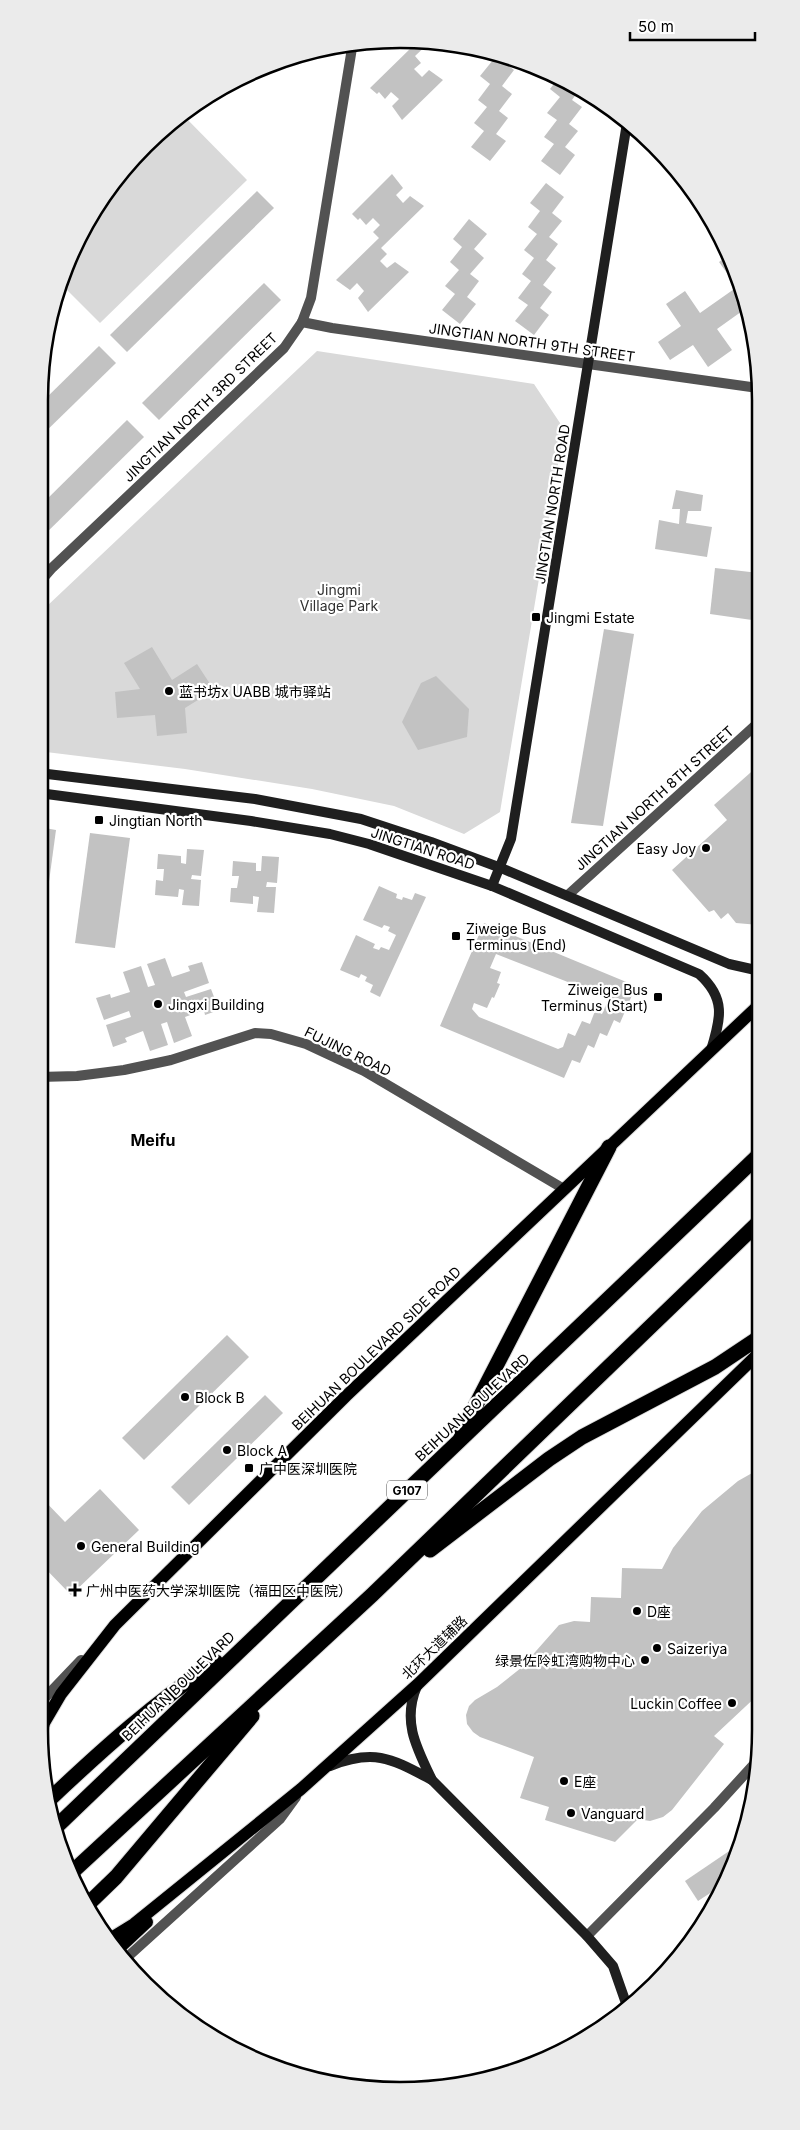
<svg xmlns="http://www.w3.org/2000/svg" width="800" height="2130" font-family="Inter,'Noto Sans SC',sans-serif">
<rect width="100%" height="100%" fill="#fff"/>
<g fill="#d9d9d9">
<path d="M182 114 247 180 100 323 60 283C65 269 70 253 76 240 101 192 138 145 182 114Z"/>
<polygon points="317,351 534,384 564,429 500,812 464,834 394,806 312,789 185,769 46,752 39,743 39,651 46,607"/>
</g>
<g fill="#c2c2c2" fill-rule="evenodd">
<polygon points="407,40 431,41 415,56 421,63 414,69 422,77 429,70 443,80 402,120 392,106 399,99 391,92 385,99 379,92 377,94 370,88 413,46"/>
<polygon points="486,50 509,58 505,63 514,70 502,86 512,94 499,111 508,118 496,134 506,141 490,161 471,147 484,131 474,123 487,107 478,100 490,84 480,76 493,60 484,53"/>
<polygon points="557,80 579,90 572,100 582,107 569,124 578,131 565,147 575,155 560,175 541,161 554,144 544,137 557,120 547,113 560,97 550,89"/>
<polygon points="392,174 403,188 396,195 403,203 410,196 424,206 381,248 387,254 380,261 387,268 395,262 409,272 368,312 358,298 364,291 357,283 350,290 336,280 379,238 373,232 380,225 373,218 366,225 360,218 358,220 352,214"/>
<polygon points="546,183 564,197 552,213 562,221 549,237 558,244 546,260 556,268 543,285 552,292 540,308 549,315 534,335 515,321 528,305 518,298 531,281 522,274 534,258 524,250 537,234 528,227 540,211 530,203"/>
<polygon points="257,191 274,208 127,352 110,335"/>
<polygon points="469,219 487,234 474,249 484,258 470,274 479,281 467,297 476,304 460,324 442,310 455,294 445,286 459,270 450,262 462,247 453,239"/>
<polygon points="729,255 745,309 717,329 732,350 708,367 693,345 670,360 658,342 681,326 666,304 685,291 700,313 737,287 719,262"/>
<polygon points="264,283 281,300 159,420 142,403"/>
<polygon points="52,305 59,313 49,323 51,306"/>
<polygon points="99,346 116,363 39,438 39,405"/>
<polygon points="127,420 144,437 39,540 39,507"/>
<polygon points="676,490 703,495 701,511 688,511 686,523 712,527 707,557 655,549 659,520 679,524 680,509 672,509"/>
<polygon points="715,568 759,573 759,621 710,614"/>
<polygon points="604,629 634,634 603,826 571,823"/>
<polygon points="152,647 172,680 197,664 214,690 185,708 187,733 157,736 155,715 117,718 115,692 140,689 124,663"/>
<polygon points="436,676 469,709 467,737 418,750 402,722 421,683"/>
<polygon points="759,765 759,925 736,923 728,913 721,919 714,910 709,912 672,870 727,820 714,805"/>
<polygon points="39,827 56,830 40,948 39,948"/>
<polygon points="90,833 130,838 115,948 75,943"/>
<polygon points="187,849 204,850 201,876 192,875 191,879 201,880 199,906 182,905 184,890 179,889 178,897 155,895 156,880 163,881 164,869 157,869 158,854 181,856 181,863 186,864"/>
<polygon points="262,856 279,857 277,883 267,882 266,887 276,887 274,913 257,912 259,897 253,896 253,904 230,902 231,888 237,888 239,876 232,876 233,861 256,863 256,871 261,871"/>
<polygon points="379,886 397,894 396,898 402,900 403,897 412,900 415,893 426,897 380,997 370,992 373,985 365,981 367,977 361,974 359,978 340,970 356,935 375,944 373,948 379,950 381,947 389,950 396,935 388,931 390,927 384,925 382,928 363,920"/>
<path d="M484 923 636 986 620 1023 614 1020 607 1036 600 1033 594 1048 588 1045 580 1063 572 1060 564 1078 440 1026ZM496 954 609 998 602 1014 595 1011 590 1024 582 1021 575 1036 568 1033 563 1047 558 1049 479 1017 472 1009 474 1003 487 1008 492 997 494 998 500 984 497 983 501 972 490 968Z"/>
<polygon points="165,958 172,977 190,971 188,966 202,962 209,983 184,992 186,997 211,989 219,1010 205,1015 204,1010 185,1017 192,1036 174,1043 167,1022 161,1024 168,1045 150,1051 143,1031 125,1038 127,1042 113,1047 106,1025 131,1017 129,1011 104,1020 96,998 110,994 111,998 130,992 123,972 141,966 148,987 155,985 147,964"/>
<polygon points="227,1335 249,1357 144,1460 122,1438"/>
<polygon points="265,1395 283,1413 189,1505 171,1487"/>
<polygon points="761,1468 761,1692 714,1736 724,1744 672,1810 663,1817 650,1821 638,1819 615,1842 545,1820 549,1807 520,1798 534,1757 480,1737 473,1732 467,1724 466,1715 469,1706 475,1700 497,1687 521,1668 559,1625 574,1621 590,1622 591,1597 621,1598 622,1568 662,1569 673,1548 702,1511 738,1481"/>
<polygon points="100,1489 139,1530 71,1595 39,1562 39,1495 65,1522"/>
<polygon points="741,1843 727,1882 698,1901 685,1881"/>
</g>
<g fill="none" stroke-linecap="round" stroke-linejoin="round">
<defs>
<g id="primary">
<polyline points="40,1737 44,1723 61,1694 115,1625 346,1396 760,1004"/>
<polyline points="108,1940 134,1924 301,1789 418,1684 760,1352"/>
<polyline points="116,1951 147,1922"/>
</g>
<g id="highway">
<polyline points="461,1434 609,1147"/>
<polyline points="430,1550 549,1459 582,1437 715,1367 760,1337"/>
<path d="M50 1799C103 1749 155 1702 216 1662"/>
<path d="M55 1828C289 1602 525 1379 760 1154"/>
<polyline points="70,1874 372,1595 760,1221"/>
<polyline points="85,1907 116,1877 252,1716"/>
</g>
</defs>
<use href="#primary" stroke="#dbdbdb" stroke-width="14"/>
<use href="#highway" stroke="#dbdbdb" stroke-width="17"/>
<g stroke="#525252" stroke-width="10">
<polyline points="302,322 332,328 758,388"/>
<polyline points="39,583 52,568 284,348 302,322 311,298 353,42"/>
<polyline points="568,895 759,722"/>
<polyline points="39,1077 77,1076 124,1070 171,1060 255,1033 271,1034 306,1044 364,1071 564,1189"/>
<polyline points="39,1704 81,1660"/>
<polyline points="587,1936 714,1808 757,1761"/>
<polyline points="123,1961 280,1819 296,1797"/>
</g>
<g stroke="#1f1f1f" stroke-width="10">
<polyline points="39,773 255,799 361,819 431,842 501,868 729,964 760,971"/>
<path d="M39 793 251 821 330 834 369 844 492 886 699 974C726 998 721 1018 711 1050"/>
<polyline points="492,886 511,839 627,123"/>
<path d="M417 1686C402 1721 416 1747 432 1780L587 1936 613 1966 627 2006"/>
<path d="M330 1766C375 1748 392 1759 432 1780"/>
</g>
<use href="#primary" stroke="#000" stroke-width="12"/>
<use href="#highway" stroke="#000" stroke-width="15"/>
</g>
<g fill="#000" stroke="#fff" stroke-width="2">
<rect x="531" y="612" width="10" height="10" rx="2.5"/>
<circle cx="169" cy="691" r="5"/>
<rect x="94" y="815" width="10" height="10" rx="2.5"/>
<circle cx="706" cy="848" r="5"/>
<rect x="451" y="931" width="10" height="10" rx="2.5"/>
<rect x="653" y="992" width="10" height="10" rx="2.5"/>
<circle cx="158" cy="1004" r="5"/>
<circle cx="185" cy="1397" r="5"/>
<circle cx="227" cy="1450" r="5"/>
<rect x="244" y="1463" width="10" height="10" rx="2.5"/>
<circle cx="81" cy="1546" r="5"/>
<path d="M72.5 1582.5h5v5h5v5h-5v5h-5v-5h-5v-5h5z"/>
<circle cx="637" cy="1611" r="5"/>
<circle cx="657" cy="1648" r="5"/>
<circle cx="645" cy="1660" r="5"/>
<circle cx="732" cy="1703" r="5"/>
<circle cx="564" cy="1781" r="5"/>
<circle cx="571" cy="1813" r="5"/>
</g>
<g text-anchor="middle" dominant-baseline="central" stroke-width="4.5" stroke-linejoin="round" paint-order="stroke">
<rect fill="#fff" stroke="#4c4c4c" stroke-width="1" x="387" y="1480.5" width="40" height="19" rx="4"/>
<g font-size="12" font-weight="bold" fill="#000">
<text x="407" y="1490">G107</text>
</g>
<g font-size="14" fill="#000" stroke="#fff">
<text transform="translate(532 342) rotate(8)">JINGTIAN NORTH 9TH STREET</text>
<text transform="translate(200 407) rotate(-44)">JINGTIAN NORTH 3RD STREET</text>
<text transform="translate(552 504) rotate(-81)">JINGTIAN NORTH ROAD</text>
<text transform="translate(654 798) rotate(-42)">JINGTIAN NORTH 8TH STREET</text>
<text transform="translate(423 848) rotate(18)">JINGTIAN ROAD</text>
<text transform="translate(348 1051) rotate(26)">FUJING ROAD</text>
<text transform="translate(376 1348) rotate(-44)">BEIHUAN BOULEVARD SIDE ROAD</text>
<text transform="translate(472 1407) rotate(-43)">BEIHUAN BOULEVARD</text>
<text transform="translate(434 1647) rotate(-44)">北环大道辅路</text>
<text transform="translate(178 1686) rotate(-44)">BEIHUAN BOULEVARD</text>
</g>
<g font-size="14" fill="#303030" stroke="#fff">
<text x="339" y="589">Jingmi<tspan x="339" dy="16">Village Park</tspan></text>
</g>
<g font-size="14" fill="#000" stroke="#fff" text-anchor="start">
<text x="546" y="617">Jingmi Estate</text>
<text x="179" y="691">蓝书坊x UABB 城市驿站</text>
<text x="109" y="820">Jingtian North</text>
<text x="696" y="848" text-anchor="end">Easy Joy</text>
<text x="466" y="928">Ziweige Bus<tspan x="466" dy="16">Terminus (End)</tspan></text>
<text x="648" y="989" text-anchor="end">Ziweige Bus<tspan x="648" dy="16">Terminus (Start)</tspan></text>
<text x="168" y="1004">Jingxi Building</text>
<text x="195" y="1397">Block B</text>
<text x="237" y="1450">Block A</text>
<text x="259" y="1468">广中医深圳医院</text>
<text x="91" y="1546">General Building</text>
<text x="86" y="1590">广州中医药大学深圳医院（福田区中医院）</text>
<text x="647" y="1611">D座</text>
<text x="667" y="1648">Saizeriya</text>
<text x="635" y="1660" text-anchor="end">绿景佐阾虹湾购物中心</text>
<text x="722" y="1703" text-anchor="end">Luckin Coffee</text>
<text x="574" y="1781">E座</text>
<text x="581" y="1813">Vanguard</text>
</g>
<g font-size="16" font-weight="bold" fill="#000" stroke="#fff">
<text x="153" y="1140">Meifu</text>
</g>
</g>
<path d="M0 0H800V2130H0ZM400 48H400A352 352 0 0 1 752 400V1730A352 352 0 0 1 400 2082H400A352 352 0 0 1 48 1730V400A352 352 0 0 1 400 48Z" fill="#ebebeb" fill-rule="evenodd"/>
<path fill="none" stroke="#000" stroke-width="2.5" d="M400 48H400A352 352 0 0 1 752 400V1730A352 352 0 0 1 400 2082H400A352 352 0 0 1 48 1730V400A352 352 0 0 1 400 48Z"/>
<path d="M630 32v8h125v-8" fill="none" stroke="#000000" stroke-width="2.5"/>
<text x="638" y="32" font-size="15" fill="#000000" stroke="#ffffff" stroke-width="4" paint-order="stroke">50 m</text>
</svg>
